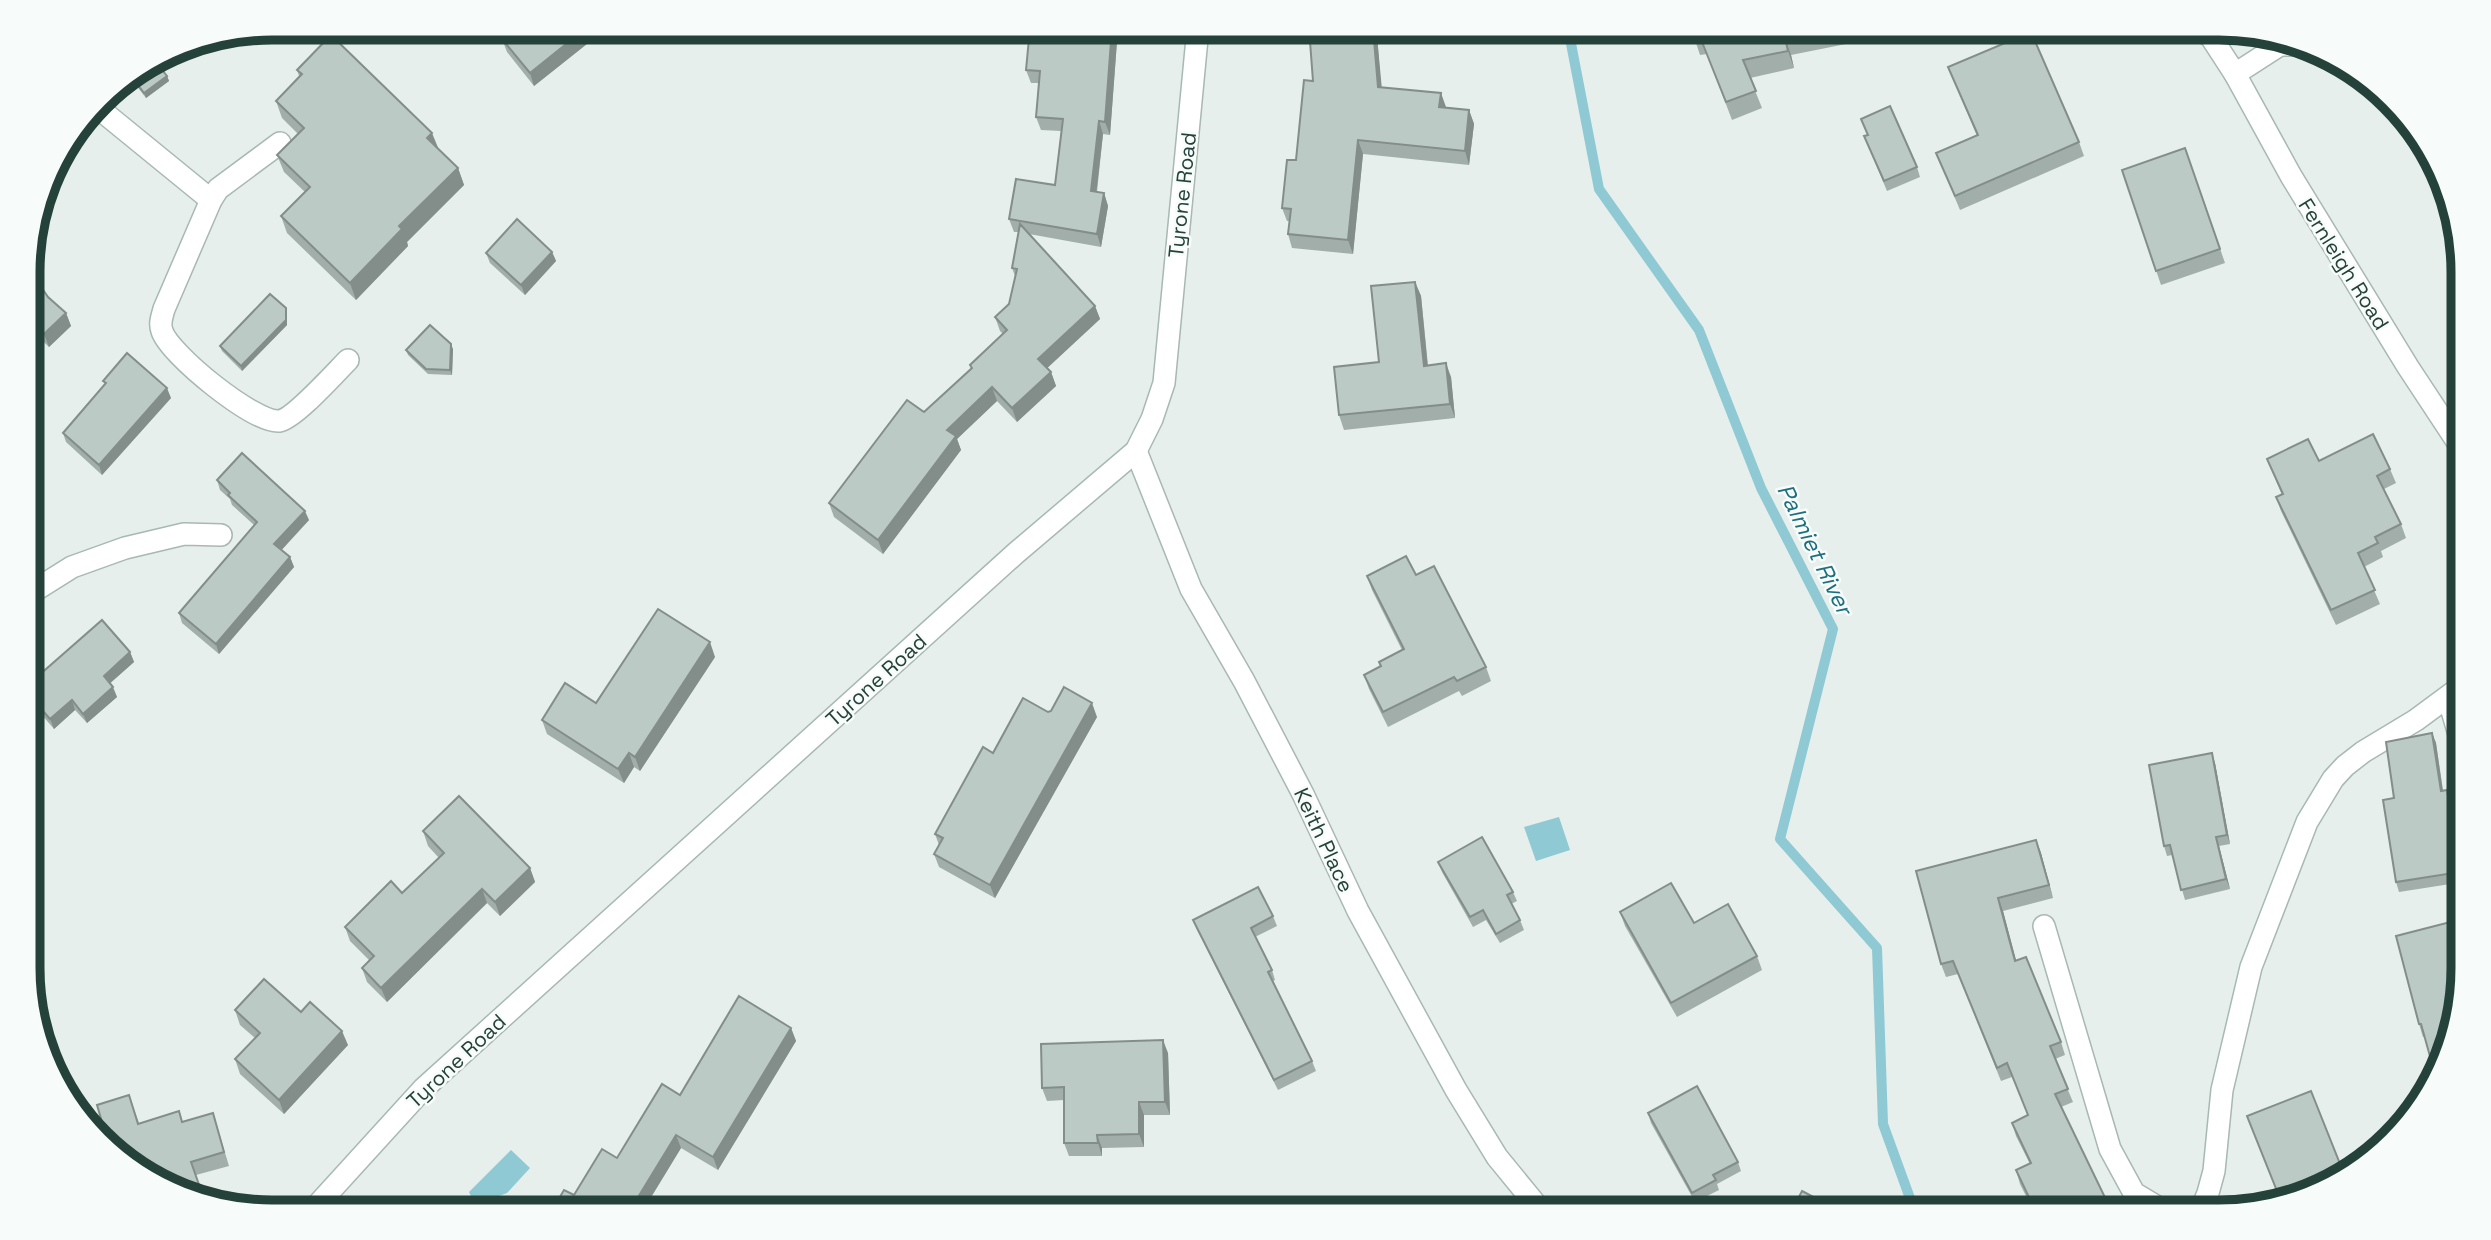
<svg xmlns="http://www.w3.org/2000/svg" width="2491" height="1240" font-family="'Space Grotesk',sans-serif">
<rect width="100%" height="100%" fill="#e6efeb"/>
<g fill="#8ec9d4">
<polygon points="1559,817 1570,850 1536,861 1524,827"/>
<polygon points="511,1150 530,1168 507,1193 475,1205 469,1192"/>
</g>
<g fill="none" stroke-linecap="round" stroke-linejoin="round">
<polyline stroke="#8ec9d4" stroke-width="10" points="1568,28 1599,189 1699,330 1761,488 1833,629 1780,839 1877,948 1883,1124 1915,1212"/>
<defs>
<g id="minor">
<polyline points="2197,28 2211,37 2235,74 2291,176 2408,367 2462,449"/>
<polyline points="2235,74 2280,45 2293,45"/>
<polyline points="97,107 211,200"/>
<path d="M280 143 218 189 211 200 164 309C162 317 159 323 162 331 169 354 254 423 279 421 294 419 335 373 348 360"/>
<polyline points="1136,451 1191,589 1244,681 1303,794 1358,911 1456,1090 1497,1157 1542,1212"/>
<polyline points="29,594 72,567 125,548 184,534 221,535"/>
<polyline points="2448,697 2462,745"/>
<polyline points="2044,926 2110,1149 2134,1193 2166,1212"/>
<polyline points="311,1212 423,1089 1016,553 1136,451 1152,419 1164,383 1198,28"/>
<polyline points="2193,1212 2203,1205 2208,1193 2214,1171 2222,1090 2251,967 2307,822 2333,779 2345,766 2363,752 2416,720 2462,686"/>
</g>
</defs>
<use href="#minor" stroke="#a8b8b2" stroke-width="24"/>
<use href="#minor" stroke="#fff" stroke-width="21"/>
</g>
<g fill="#a1aea9">
<polygon points="504,28 607,28 534,86 507,52 502,39 509,33"/>
<polygon points="1118,28 1110,135 1103,134 1097,192 1104,193 1108,206 1101,247 1029,234 1095,306 1100,319 1047,368 1051,372 1056,386 1017,422 997,401 957,439 961,450 883,554 834,517 829,503 924,412 971,369 970,365 1003,334 1000,331 995,317 1009,304 1015,276 1012,268 1019,232 1014,232 1009,219 1055,185 1061,131 1041,130 1036,117 1039,83 1031,83 1026,70"/>
<polygon points="1309,28 1390,28 1391,34 1377,35 1381,87 1446,107 1469,110 1474,124 1469,165 1363,154 1353,254 1292,248 1288,234 1289,221 1287,221 1282,208 1296,160 1313,81"/>
<polygon points="1691,28 1863,28 1866,40 1791,55 1794,68 1750,78 1762,108 1732,120 1707,54 1700,55"/>
<polygon points="155,61 167,76 169,81 146,98 130,77"/>
<polygon points="1948,67 2079,142 2084,156 1960,210 1936,153 1977,136"/>
<polygon points="297,70 438,149 458,168 464,185 407,242 408,246 356,300 287,233 281,216 305,192 284,172 277,155 298,134 282,118 276,101 299,76"/>
<polygon points="1864,136 1917,167 1920,177 1887,191"/>
<polygon points="2185,148 2225,263 2161,285 2122,170"/>
<polygon points="2450,212 2461,241 2461,242 2451,231 2446,217"/>
<polygon points="552,252 556,261 525,295 490,263 486,253"/>
<polygon points="29,269 48,297 66,313 71,326 49,347 30,329 29,329"/>
<polygon points="1415,282 1421,296 1428,365 1451,377 1455,418 1344,430 1339,415 1379,362"/>
<polygon points="286,308 287,313 287,325 242,371 222,351 220,346"/>
<polygon points="453,349 452,375 428,374 408,355 406,350"/>
<polygon points="103,381 171,398 102,475 66,442 63,433 105,384"/>
<polygon points="2267,459 2319,461 2390,469 2396,483 2384,489 2401,524 2406,538 2381,551 2383,557 2364,567 2380,604 2336,625 2281,511 2276,497 2282,495"/>
<polygon points="217,480 309,520 281,550 290,557 294,567 219,654 182,623 179,613 254,525 232,505 230,499 220,490"/>
<polygon points="1416,575 1486,667 1491,681 1462,696 1459,691 1388,727 1369,689 1364,675 1381,666 1379,662 1402,650 1372,590 1367,576"/>
<polygon points="130,652 134,662 110,683 117,697 87,723 75,710 54,729 30,701 29,684"/>
<polygon points="715,657 640,771 634,767 624,783 547,734 542,720 596,703"/>
<polygon points="1048,712 1097,717 995,898 939,867 934,854 939,845 935,834 993,753"/>
<polygon points="2432,733 2436,743 2443,790 2447,790 2451,799 2463,876 2463,882 2399,892 2396,882 2394,798"/>
<polygon points="2215,763 2230,844 2219,846 2230,889 2185,900 2172,855 2167,856 2164,846"/>
<polygon points="423,831 530,868 535,882 500,916 487,903 387,1002 367,982 362,968 369,960 350,941 345,927 402,893 439,858 428,846"/>
<polygon points="2036,840 2041,853 2053,898 2003,911 2016,961 2061,1042 2065,1055 2055,1059 2073,1102 2061,1107 2112,1212 2034,1212 2020,1184 2016,1170 2030,1164 2016,1136 2012,1123 2028,1115 2012,1077 2001,1081 1958,974 1946,977 1941,964"/>
<polygon points="1438,862 1513,892 1517,901 1511,904 1520,920 1524,930 1500,943 1486,920 1473,927 1442,872"/>
<polygon points="1620,912 1694,923 1757,956 1762,970 1677,1017 1625,926"/>
<polygon points="1273,916 1277,926 1255,937 1272,970 1275,980 1273,981 1312,1061 1316,1071 1278,1090 1197,930 1193,920"/>
<polygon points="2396,936 2425,1037 2423,1037 2419,1024"/>
<polygon points="235,1010 301,1012 348,1045 284,1114 240,1074 235,1059 255,1038 240,1025"/>
<polygon points="791,1028 796,1041 718,1170 681,1148 642,1212 551,1212 574,1195 617,1158 680,1095"/>
<polygon points="1168,1053 1170,1115 1144,1115 1144,1147 1102,1148 1102,1156 1069,1156 1064,1143 1064,1100 1047,1101 1042,1088"/>
<polygon points="129,1095 139,1123 183,1122 217,1126 229,1166 196,1175 165,1187 89,1125 102,1122"/>
<polygon points="1648,1113 1738,1162 1741,1171 1717,1184 1719,1190 1695,1202 1651,1123"/>
</g>
<g fill="#838d89">
<polygon points="586,28 607,28 534,86 530,73"/>
<polygon points="1112,28 1118,28 1110,135 1105,122"/>
<polygon points="1373,28 1375,28 1377,36 1383,101 1378,87"/>
<polygon points="1785,38 1791,55 1794,68 1788,51"/>
<polygon points="167,76 169,81 146,98 144,93"/>
<polygon points="1441,93 1446,107 1439,107"/>
<polygon points="1469,110 1474,124 1469,165 1465,151"/>
<polygon points="1099,121 1103,134 1095,204 1091,191"/>
<polygon points="432,133 439,150 427,138"/>
<polygon points="1358,140 1363,154 1353,254 1348,240"/>
<polygon points="458,168 464,185 407,242 408,246 356,300 350,283 399,226"/>
<polygon points="1104,193 1108,206 1101,247 1097,234"/>
<polygon points="552,252 556,261 525,295 521,285"/>
<polygon points="1415,282 1421,296 1429,380 1424,366"/>
<polygon points="1095,306 1100,319 1043,372 1038,359"/>
<polygon points="286,308 287,313 287,325 242,371 241,366"/>
<polygon points="66,313 71,326 49,347 44,334"/>
<polygon points="451,344 453,349 452,375 450,370"/>
<polygon points="1446,363 1451,377 1455,418 1450,404"/>
<polygon points="1051,372 1056,386 1017,422 1012,408"/>
<polygon points="992,387 997,401 957,439 961,450 883,554 878,540 947,430"/>
<polygon points="167,388 171,398 102,475 99,465"/>
<polygon points="305,511 309,520 278,554 274,544"/>
<polygon points="290,557 294,567 219,654 216,644"/>
<polygon points="710,642 715,657 640,771 635,757"/>
<polygon points="130,652 134,662 107,686 104,676"/>
<polygon points="113,687 117,697 87,723 83,714"/>
<polygon points="72,700 75,710 54,729 50,719"/>
<polygon points="1092,703 1097,717 995,898 990,885"/>
<polygon points="2432,733 2436,743 2444,800 2441,791"/>
<polygon points="629,753 634,767 624,783 618,769"/>
<polygon points="2212,753 2215,763 2230,844 2227,835"/>
<polygon points="2447,790 2451,799 2463,879 2460,872"/>
<polygon points="2216,837 2219,846 2230,889 2226,879"/>
<polygon points="2036,840 2041,853 2053,898 2049,885"/>
<polygon points="530,868 535,882 500,916 495,902"/>
<polygon points="482,889 487,903 387,1002 381,988"/>
<polygon points="1998,898 2003,911 2020,975 2015,961"/>
<polygon points="791,1028 796,1041 718,1170 713,1157"/>
<polygon points="342,1031 348,1045 284,1114 279,1100"/>
<polygon points="1163,1040 1168,1053 1170,1115 1165,1102"/>
<polygon points="1139,1102 1144,1115 1144,1147 1139,1134"/>
<polygon points="676,1135 681,1148 642,1212 629,1212"/>
<polygon points="1097,1135 1102,1148 1102,1156 1098,1143"/>
</g>
<g fill="#bbcac4" stroke="#838d89" stroke-width="2">
<polygon points="510,28 586,28 530,73 502,39 512,31"/>
<polygon points="1030,28 1112,28 1105,122 1099,121 1091,191 1104,193 1097,234 1009,219 1016,179 1055,185 1063,119 1036,117 1040,71 1026,70"/>
<polygon points="1309,28 1373,28 1378,87 1441,93 1439,107 1469,110 1465,151 1358,140 1348,240 1288,234 1291,209 1282,208 1287,160 1296,160 1304,80 1313,81"/>
<polygon points="1691,28 1833,28 1785,38 1788,51 1743,60 1756,91 1726,102 1700,37 1693,38"/>
<polygon points="2031,32 2079,142 1955,196 1936,153 1978,135 1948,67"/>
<polygon points="331,35 432,133 427,138 458,168 399,226 402,229 350,283 281,216 310,187 277,155 304,128 276,101 302,74 297,70"/>
<polygon points="155,61 167,76 144,93 131,76"/>
<polygon points="1890,106 1917,167 1884,181 1864,136 1868,135 1861,119"/>
<polygon points="2185,148 2220,249 2156,271 2122,170"/>
<polygon points="2450,212 2456,229 2446,217"/>
<polygon points="517,219 552,252 521,285 486,253"/>
<polygon points="1020,224 1095,306 1038,359 1051,372 1012,408 992,387 947,430 956,436 878,540 829,503 907,400 924,412 972,368 970,365 1007,330 995,317 1009,304 1017,269 1012,268"/>
<polygon points="29,269 48,297 66,313 44,334 29,319"/>
<polygon points="1415,282 1424,366 1446,363 1450,404 1339,415 1334,367 1379,362 1371,286"/>
<polygon points="270,294 286,308 286,320 241,366 220,346"/>
<polygon points="430,325 451,344 450,370 426,369 406,350"/>
<polygon points="127,353 167,388 99,465 63,433 106,383 103,381"/>
<polygon points="2373,434 2390,469 2377,476 2401,524 2375,537 2378,543 2358,553 2375,590 2331,610 2276,497 2283,494 2267,459 2308,439 2319,461"/>
<polygon points="242,453 305,511 274,544 290,557 216,644 179,613 257,522 228,495 230,493 217,480"/>
<polygon points="1406,556 1416,575 1434,566 1486,667 1457,681 1454,677 1383,712 1364,675 1381,666 1379,662 1404,649 1367,576"/>
<polygon points="658,609 710,642 635,757 629,753 618,769 542,720 565,683 596,703"/>
<polygon points="102,620 130,652 104,676 113,687 83,714 72,700 50,719 29,695 29,684"/>
<polygon points="1064,687 1092,703 990,885 934,854 943,838 935,834 983,747 993,753 1023,698 1048,712 1051,711"/>
<polygon points="2432,733 2441,791 2447,790 2460,872 2396,882 2383,800 2394,798 2386,742"/>
<polygon points="2212,753 2227,835 2216,837 2226,879 2181,890 2170,845 2164,846 2149,765"/>
<polygon points="459,796 530,868 495,902 482,889 381,988 362,968 374,956 345,927 391,881 402,893 444,853 423,831"/>
<polygon points="1482,837 1513,892 1507,895 1520,920 1496,934 1483,910 1470,917 1438,862"/>
<polygon points="2036,840 2049,885 1998,898 2015,961 2026,957 2061,1042 2050,1046 2068,1089 2055,1094 2112,1212 2036,1212 2016,1170 2031,1163 2012,1123 2028,1115 2007,1063 1997,1068 1953,961 1941,964 1916,871"/>
<polygon points="1671,883 1694,923 1728,904 1757,956 1671,1003 1620,912"/>
<polygon points="1258,887 1273,916 1251,928 1272,970 1268,972 1312,1061 1274,1080 1193,920"/>
<polygon points="2462,919 2463,968 2438,1075 2436,1078 2421,1024 2419,1024 2396,936"/>
<polygon points="264,979 301,1012 310,1002 342,1031 279,1100 235,1059 260,1033 235,1010"/>
<polygon points="739,996 791,1028 713,1157 676,1135 629,1212 551,1212 564,1190 574,1195 602,1149 617,1158 662,1084 680,1095"/>
<polygon points="1163,1040 1165,1102 1139,1102 1139,1134 1097,1135 1098,1143 1064,1143 1064,1087 1042,1088 1041,1044"/>
<polygon points="1697,1086 1738,1162 1713,1175 1716,1180 1692,1193 1648,1113"/>
<polygon points="2311,1091 2344,1174 2279,1196 2247,1116"/>
<polygon points="129,1095 138,1124 179,1111 182,1122 213,1113 224,1152 191,1162 203,1196 165,1187 145,1171 144,1169 143,1169 89,1125 102,1122 97,1105"/>
<polygon points="1802,1191 1842,1212 1791,1212"/>
</g>
<g text-anchor="middle" dominant-baseline="central" stroke-width="5" stroke-linejoin="round" paint-order="stroke">
<g font-size="21" fill="#24423a" stroke="#f7fbf9">
<text transform="translate(1182 195) rotate(-84)">Tyrone Road</text>
<text transform="translate(2344 264) rotate(58)">Fernleigh Road</text>
<text transform="translate(876 680) rotate(-42)">Tyrone Road</text>
<text transform="translate(1324 840) rotate(65)">Keith Place</text>
<text transform="translate(456 1061) rotate(-43)">Tyrone Road</text>
</g>
<g font-size="23" font-style="italic" fill="#1c6f80" stroke="#f7fbf9">
<text transform="translate(1815 549) rotate(64)">Palmiet River</text>
</g>
</g>
<path d="M0 0H2491V1240H0ZM272 40H2219A232 232 0 0 1 2451 272V968A232 232 0 0 1 2219 1200H272A232 232 0 0 1 40 968V272A232 232 0 0 1 272 40Z" fill="#f7fbf9" fill-rule="evenodd"/>
<path fill="none" stroke="#24423a" stroke-width="9" d="M272 40H2219A232 232 0 0 1 2451 272V968A232 232 0 0 1 2219 1200H272A232 232 0 0 1 40 968V272A232 232 0 0 1 272 40Z"/>
</svg>
